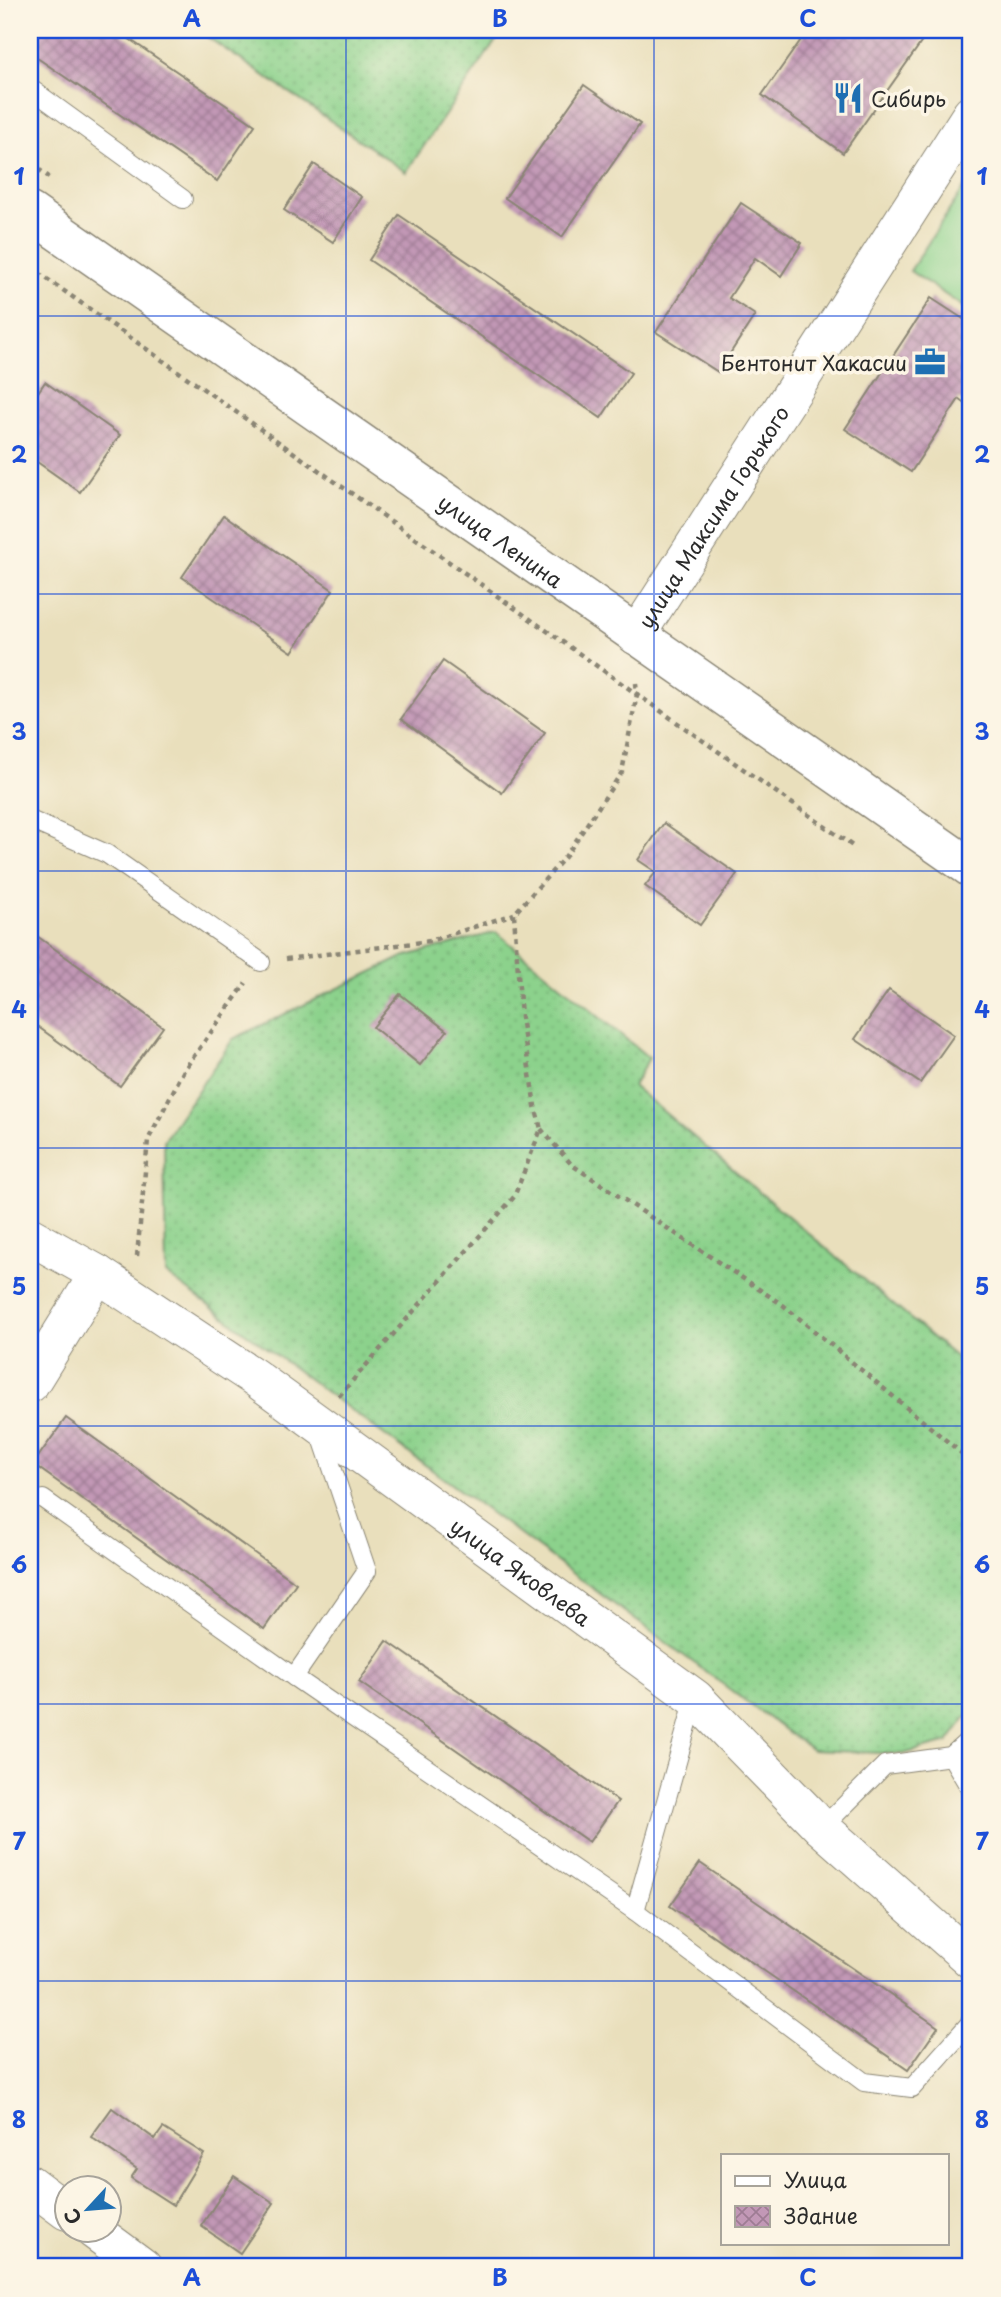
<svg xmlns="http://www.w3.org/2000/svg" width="1001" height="2297" font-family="'Playpen Sans',sans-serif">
<defs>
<pattern id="grass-dots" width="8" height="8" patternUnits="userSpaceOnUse" patternTransform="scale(1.75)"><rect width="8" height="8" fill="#8cd28c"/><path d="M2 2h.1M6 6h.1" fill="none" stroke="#79b479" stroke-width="1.8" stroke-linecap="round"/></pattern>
<pattern id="building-cross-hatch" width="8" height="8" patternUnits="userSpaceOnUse" patternTransform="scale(1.75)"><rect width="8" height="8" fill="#c298b6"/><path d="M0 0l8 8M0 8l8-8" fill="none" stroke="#9e7c94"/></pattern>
</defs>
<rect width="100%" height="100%" fill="#fcf5e5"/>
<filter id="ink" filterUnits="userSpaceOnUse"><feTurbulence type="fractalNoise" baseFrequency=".0143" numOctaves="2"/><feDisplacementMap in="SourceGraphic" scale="14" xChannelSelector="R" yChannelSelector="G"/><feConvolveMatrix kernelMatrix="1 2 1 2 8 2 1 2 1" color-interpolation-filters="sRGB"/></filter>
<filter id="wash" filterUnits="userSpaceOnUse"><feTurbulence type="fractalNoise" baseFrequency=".00686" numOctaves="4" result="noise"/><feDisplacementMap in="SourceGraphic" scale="28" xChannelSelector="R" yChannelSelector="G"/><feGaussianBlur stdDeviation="1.57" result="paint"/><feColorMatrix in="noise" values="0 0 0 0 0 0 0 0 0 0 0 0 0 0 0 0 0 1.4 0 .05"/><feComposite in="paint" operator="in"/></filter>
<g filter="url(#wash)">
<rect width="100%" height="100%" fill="#e9dfbc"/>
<g fill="url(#grass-dots)" stroke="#5c7e5c" stroke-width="2">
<polygon points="197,30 503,30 406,172"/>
<polygon points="496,932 649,1058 633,1086 971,1370 971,1711 948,1742 903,1754 812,1750 166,1274 164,1140 233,1039 403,957"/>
</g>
<polygon fill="#8cd28c" stroke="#5c7e5c" stroke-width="2" points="971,177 971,312 910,271"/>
<g id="blocks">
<g fill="url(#building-cross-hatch)">
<polygon points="30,30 116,30 255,125 217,181 30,53"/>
<polygon points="808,30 930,30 843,153 762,95"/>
<polygon points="584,85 640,124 562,237 505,198"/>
<polygon points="314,164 362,197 333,242 284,210"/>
<polygon points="741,203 802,243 781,276 755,258 729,298 755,315 718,372 656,332"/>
<polygon points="399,215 631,373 601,418 369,260"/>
<polygon points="931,298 971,324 971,408 959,399 911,472 845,429"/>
<polygon points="45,382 120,435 80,492 30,457 30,404"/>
<polygon points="224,515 333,590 292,652 182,577"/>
<polygon points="443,661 545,733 502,793 401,719"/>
<polygon points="664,823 737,874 700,925 645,886 656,872 638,860"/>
<polygon points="30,931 163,1027 120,1086 30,1021"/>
<polygon points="889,990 954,1035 920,1083 855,1039"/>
<polygon points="400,994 447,1031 420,1065 373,1027"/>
<polygon points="66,1418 296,1583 264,1629 33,1464"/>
<polygon points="387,1641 618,1801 589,1842 359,1682"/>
<polygon points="700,1863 938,2027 908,2070 670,1906"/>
<polygon points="112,2108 155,2139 163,2128 204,2154 173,2205 131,2178 137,2169 91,2137"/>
<polygon points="234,2176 274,2203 240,2253 201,2226"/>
</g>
</g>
</g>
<g filter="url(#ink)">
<use href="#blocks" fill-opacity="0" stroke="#8a8574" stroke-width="2"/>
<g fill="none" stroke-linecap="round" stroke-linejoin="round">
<defs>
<g id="service">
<polyline points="30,88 183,199"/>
<polyline points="30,820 107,854 261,962"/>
<polyline points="43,1499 294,1677 635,1911 864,2082 912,2088 971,2022"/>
<polyline points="294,1677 367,1571 320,1432"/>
<polyline points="951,1756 971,1790"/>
<polyline points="822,1828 885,1765 951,1756 971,1738"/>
<polyline points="635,1911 695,1698"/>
</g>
<g id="minor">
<path id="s1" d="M636 636 971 114"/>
<path id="s2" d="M30 1236 98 1274 254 1377 695 1698 822 1828 971 1960"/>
<polyline points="30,1384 98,1274"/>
<polyline points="30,2184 66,2211"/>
<polyline points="93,2230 143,2267"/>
</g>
<g id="tertiary">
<path id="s3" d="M30 212 971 868"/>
</g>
</defs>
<use href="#service" stroke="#8a8574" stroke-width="20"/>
<use href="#minor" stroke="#8a8574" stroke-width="39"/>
<use href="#tertiary" stroke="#8a8574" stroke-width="41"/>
<g stroke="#8a8574" stroke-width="4.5" stroke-dasharray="5 5" stroke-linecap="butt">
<polyline points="30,163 49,177"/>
<polyline points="30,267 854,847"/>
<polyline points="286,959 430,941 514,914"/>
<polyline points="541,1129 572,1165 783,1305 971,1461"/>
<polyline points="137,1256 148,1140 184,1070 246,983"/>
<polyline points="339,1396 514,1197 541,1129 535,1106 521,1017 514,914 565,857 622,772 637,694 636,683"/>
</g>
<use href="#service" stroke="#fff" stroke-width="18"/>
<use href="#minor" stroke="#fff" stroke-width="37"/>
<use href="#tertiary" stroke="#fff" stroke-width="38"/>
</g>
</g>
<path fill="none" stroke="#1d4ed8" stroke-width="2" stroke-opacity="0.55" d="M346 30V2267M654 30V2267M30 316H971M30 594H971M30 871H971M30 1148H971M30 1426H971M30 1704H971M30 1981H971"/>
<defs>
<symbol id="restaurant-bare" viewBox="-9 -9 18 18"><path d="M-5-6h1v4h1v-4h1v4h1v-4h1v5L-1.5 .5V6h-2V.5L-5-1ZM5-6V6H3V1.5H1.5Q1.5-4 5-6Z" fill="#1f6fb2" stroke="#fcf5e5" stroke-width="2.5" paint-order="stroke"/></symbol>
<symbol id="office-bare" viewBox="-9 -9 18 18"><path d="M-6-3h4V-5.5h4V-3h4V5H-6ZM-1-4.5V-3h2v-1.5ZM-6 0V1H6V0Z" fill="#1f6fb2" stroke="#fcf5e5" stroke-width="2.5" paint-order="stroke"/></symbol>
</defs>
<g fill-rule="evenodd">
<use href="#restaurant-bare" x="826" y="76" width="44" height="44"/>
<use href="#office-bare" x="908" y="340" width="44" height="44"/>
</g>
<g text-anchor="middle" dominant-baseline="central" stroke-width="7" stroke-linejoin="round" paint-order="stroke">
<g font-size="21" fill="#2b2b2b" stroke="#fcf5e5" text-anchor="start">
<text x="871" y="98">Сибирь</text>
<text x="907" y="362" text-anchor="end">Бентонит Хакасии</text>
</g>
<g font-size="21" fill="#2b2b2b" stroke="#fcf5e5">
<text stroke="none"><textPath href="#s1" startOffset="142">улица Максима Горького</textPath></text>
<text stroke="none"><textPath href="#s3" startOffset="574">улица Ленина</textPath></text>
<text stroke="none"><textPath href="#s2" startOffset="595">улица Яковлева</textPath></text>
</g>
</g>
<rect width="1001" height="2297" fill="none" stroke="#fcf5e5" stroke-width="77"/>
<rect x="721" y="2154" width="228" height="91" fill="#fcf5e5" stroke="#a8a49b" stroke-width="2"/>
<rect x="735" y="2176" width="35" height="10" fill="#ffffff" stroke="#a8a49b" stroke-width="2"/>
<text x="784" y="2188" font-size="21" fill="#2b2b2b">Улица</text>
<rect x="735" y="2206" width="35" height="21" fill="url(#building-cross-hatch)" stroke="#a8a49b" stroke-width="2"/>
<text x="784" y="2224" font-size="21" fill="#2b2b2b">Здание</text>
<g transform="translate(88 2209) rotate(244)"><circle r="33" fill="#fcf5e5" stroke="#a8a49b" stroke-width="2"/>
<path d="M0-5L12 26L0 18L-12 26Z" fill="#1f6fb2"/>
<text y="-10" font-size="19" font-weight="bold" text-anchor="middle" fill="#2b2b2b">С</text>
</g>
<rect x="38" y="38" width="924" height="2220" fill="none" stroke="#1d4ed8" stroke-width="2.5"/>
<g font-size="23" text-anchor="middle" font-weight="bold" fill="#1d4ed8">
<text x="192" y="27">A</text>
<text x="500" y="27">B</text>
<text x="808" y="27">C</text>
<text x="19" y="185">1</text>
<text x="982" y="185">1</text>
<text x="19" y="463">2</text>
<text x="982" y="463">2</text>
<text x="19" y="740">3</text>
<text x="982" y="740">3</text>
<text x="19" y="1018">4</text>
<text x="982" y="1018">4</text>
<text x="19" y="1295">5</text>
<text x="982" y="1295">5</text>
<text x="19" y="1573">6</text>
<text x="982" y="1573">6</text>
<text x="19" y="1850">7</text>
<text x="982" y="1850">7</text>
<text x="19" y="2128">8</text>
<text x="982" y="2128">8</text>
<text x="192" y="2286">A</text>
<text x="500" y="2286">B</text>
<text x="808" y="2286">C</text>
</g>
</svg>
